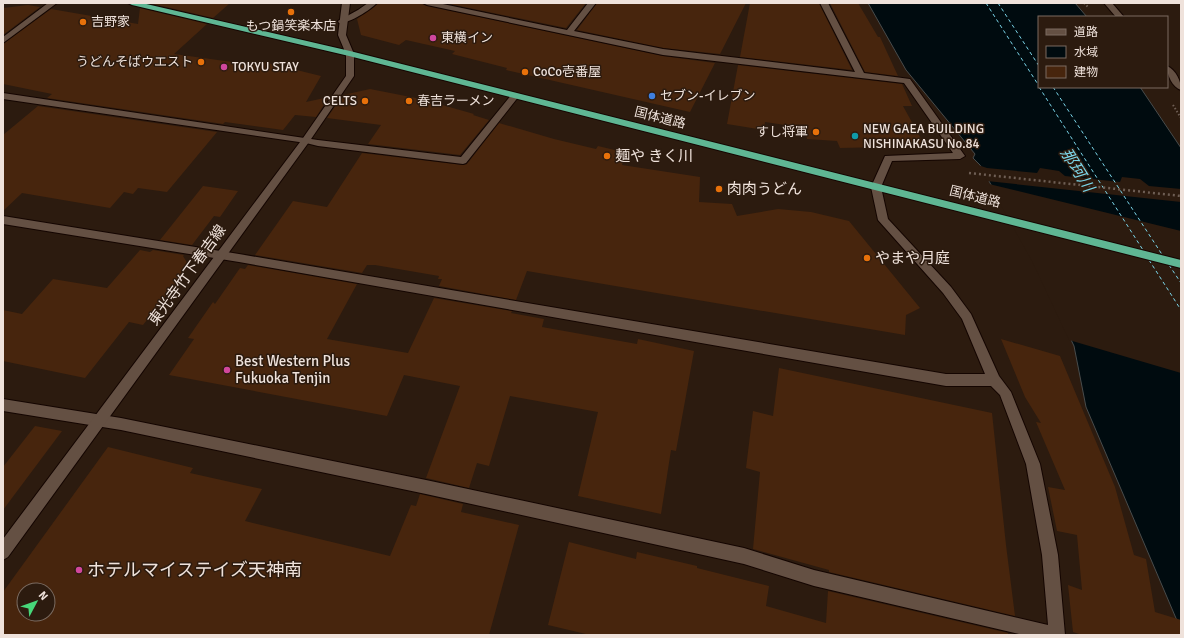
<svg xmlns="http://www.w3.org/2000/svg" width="1184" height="638" font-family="Signika,'Noto Sans JP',sans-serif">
<rect width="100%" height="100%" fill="#2c1b0f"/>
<polygon fill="#000b0f" stroke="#484c4c" points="868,3 1075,3 1087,17 1039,17 1039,87 1140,87 1181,148 1181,630 1086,407 1074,346 1033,260 980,165 973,158 975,154 906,70"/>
<g fill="#2c1b0f">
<polygon points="978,165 987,168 1037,173 1040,168 1059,171 1065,176 1120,182 1122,177 1140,179 1149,186 1181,189 1181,202 987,181"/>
<polygon points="989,184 1181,231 1181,373 1069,340 1032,261"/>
</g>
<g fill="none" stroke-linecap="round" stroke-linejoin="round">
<g stroke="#7bd6ea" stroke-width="1" stroke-dasharray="3.5 3" stroke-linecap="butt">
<polyline points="986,3 1039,86"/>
<polyline points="998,3 1039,66"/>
<polyline points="1039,87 1143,250"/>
<polyline points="1053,87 1163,256"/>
<polyline points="1149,260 1181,310"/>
<polyline points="1169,265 1181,283"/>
</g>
</g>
<g fill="#47250d" fill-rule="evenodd">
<polygon points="149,3 230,3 213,18"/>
<polygon points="378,3 422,3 427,6 663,56 715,63 690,112 506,70 507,68 452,54 455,51 406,40 399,45 361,35 357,19"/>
<polygon points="445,3 586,3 566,28"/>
<polygon points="597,3 746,3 720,54 663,48 577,30"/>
<polygon points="750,3 819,3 852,70 740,57"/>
<polygon points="830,3 858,3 878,37 880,37 898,76 865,72"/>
<polygon points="28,5 40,7 3,35 3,8"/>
<polygon points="140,8 207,24 174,54 261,66 264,62 321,76 306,102 329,97 316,117 295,115 283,130 225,122 223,124 47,98 52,94 3,84 3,44 51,9 138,24"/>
<polygon points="738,65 902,84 912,106 903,106 925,146 840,148 837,141 807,139 805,128 765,122 764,130 727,124"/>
<polygon points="370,89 421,99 474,114 473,115 489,120 460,155 368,144 381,125 327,118 343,95"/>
<polygon points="38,106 217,132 167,192 138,188 133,194 124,192 110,208 22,193 3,211 3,135"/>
<polygon points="499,123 554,139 596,149 598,146 627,153 622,165 700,177 699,202 732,204 737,216 778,209 811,212 849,221 920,308 906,315 905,335 527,271 516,300 439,286 442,279 438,279 439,276 375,265 367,265 362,273 255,255 293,201 327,207 362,153 463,165 467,164"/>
<polygon points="203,186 238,191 220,217 214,216 192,245 160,240"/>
<polygon points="140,250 150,252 153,250 184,255 183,256 189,266 143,325 129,322 85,378 3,361 3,310 22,314 53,279 107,288"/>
<polygon points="248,265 357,284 327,339 408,353 434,298 512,311 511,313 544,319 542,327 637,344 638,339 694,351 676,451 671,450 661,514 578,496 598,412 510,396 489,466 477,463 469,488 426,478 460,386 404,375 387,416 169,375 194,339 188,338 213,302 215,304 240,268 245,269"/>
<polygon points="1001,339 1060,356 1115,487 1134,555 1146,559 1155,612 1181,620 1181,635 1082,635 1073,632 1068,585 1082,590 1077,535 1057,531 1048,487 1065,490 1036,422 1041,423 1025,397"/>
<polygon points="779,368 992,413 1006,545 1015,616 829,572 829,570 753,549 760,472 746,468 753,411 773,416"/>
<polygon points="35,426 62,431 3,510 3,467"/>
<path d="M108 447 193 468 190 473 262 489 245 521 390 556 411 505 416 506 420 494 463 504 461 512 519 525 489 635H3V592ZM24 590H48V614H24Z"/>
<polygon points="569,542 636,559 637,552 697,566 697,568 769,586 766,606 826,623 828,591 1008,633 1008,635 590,635 548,625"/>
</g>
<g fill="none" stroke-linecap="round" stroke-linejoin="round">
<defs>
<g id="street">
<path d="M368 3H377C370 10 349 24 339 23L338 21 358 10Z"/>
<polygon points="423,3 438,3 567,30 588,3 596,3 574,31 663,49 855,72 820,3 828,3 864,73 910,79 965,156 960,159 892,161 881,187 888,219 951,287 971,314 999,376 1011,392 1040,464 1058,555 1065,635 1023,635 814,586 744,564 426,494 121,430 3,411 3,399 121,418 426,480 744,548 814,570 1048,625 1042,555 1026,464 1000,395 991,386 946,386 239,262 3,224 3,216 239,254 946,374 985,374 962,319 943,293 878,220 871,187 885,156 953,153 904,83 663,55 427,5"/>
<polygon points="1104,3 1112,3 1124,17 1116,17"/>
<path d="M1167 66C1176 70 1181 81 1181 90 1172 87 1167 75 1167 66Z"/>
<polygon points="3,93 318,140 461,157 512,94 518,94 519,96 466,163 463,164 318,146 306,143 3,99"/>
</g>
<g id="secondary">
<polygon points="48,3 57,3 3,43 3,37"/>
<polygon points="342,3 350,3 346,35 354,54 354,76 309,142 8,557 3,560 3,539 303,138 346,76 346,54 338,35"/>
</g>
<polygon id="highway" points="128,3 142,3 350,51 1181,260 1181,268 349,56 132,5"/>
</defs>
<use href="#street" stroke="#140500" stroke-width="2"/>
<use href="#secondary" stroke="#140500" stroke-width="2"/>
<use href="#highway" stroke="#140500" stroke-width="2"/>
<g stroke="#6e5e54" stroke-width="2" stroke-dasharray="1.5 2" stroke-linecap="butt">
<polyline points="1084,3 1089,8"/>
<polyline points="1173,105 1181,118"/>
</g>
<polyline stroke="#6e5e54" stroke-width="2.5" stroke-dasharray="2 3" stroke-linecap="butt" points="969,173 1181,196"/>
<use href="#street" fill="#645043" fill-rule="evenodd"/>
<use href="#secondary" fill="#645043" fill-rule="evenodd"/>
<use href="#highway" fill="#5fb693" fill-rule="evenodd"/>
</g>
<g fill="#e8710a" stroke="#2c1b0f" stroke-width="1.5">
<circle cx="291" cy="12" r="4"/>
<circle cx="83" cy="22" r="4"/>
<circle cx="201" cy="62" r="4"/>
<circle cx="525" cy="72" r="4"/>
<circle cx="365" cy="101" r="4"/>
<circle cx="409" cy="101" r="4"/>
<circle cx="816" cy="132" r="4"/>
<circle cx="607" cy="156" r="4"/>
<circle cx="719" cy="189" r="4"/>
<circle cx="867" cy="258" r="4"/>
</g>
<g fill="#d1479c" stroke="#2c1b0f" stroke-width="1.5">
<circle cx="433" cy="38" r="4"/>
<circle cx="224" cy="67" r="4"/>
<circle cx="227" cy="370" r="4"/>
<circle cx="79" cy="570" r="4"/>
</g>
<circle fill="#3f7fe0" stroke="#2c1b0f" stroke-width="1.5" cx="652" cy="96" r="4"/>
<circle fill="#0f9aa8" stroke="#2c1b0f" stroke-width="1.5" cx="855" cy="136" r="4"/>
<g text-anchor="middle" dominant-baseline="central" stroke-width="3" stroke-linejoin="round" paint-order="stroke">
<g font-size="13" fill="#efe2db" stroke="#2c1b0f" text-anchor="start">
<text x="91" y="22">吉野家</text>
<text x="291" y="26" text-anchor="middle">もつ鍋笑楽本店</text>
<text x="441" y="38">東横イン</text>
<text x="193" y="62" text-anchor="end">うどんそばウエスト</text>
<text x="232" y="67">TOKYU STAY</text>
<text x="533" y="72">CoCo壱番屋</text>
<text x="660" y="96">セブン-イレブン</text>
<text x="357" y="101" text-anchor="end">CELTS</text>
<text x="417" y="101">春吉ラーメン</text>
<text x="863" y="129">NEW GAEA BUILDING<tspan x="863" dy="15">NISHINAKASU No.84</tspan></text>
<text x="808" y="132" text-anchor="end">すし将軍</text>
</g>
<g font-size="13" fill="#efe2db" stroke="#2c1b0f">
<text transform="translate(660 118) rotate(14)">国体道路</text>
<text transform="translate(975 197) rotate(14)">国体道路</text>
</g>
<g font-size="15" fill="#efe2db" stroke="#2c1b0f" text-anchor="start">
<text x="615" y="156">麺や きく川</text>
<text x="727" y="189">肉肉うどん</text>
<text x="875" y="258">やまや月庭</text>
<text x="235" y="361">Best Western Plus<tspan x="235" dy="17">Fukuoka Tenjin</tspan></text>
</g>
<g font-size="15" fill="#efe2db" stroke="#2c1b0f">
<text transform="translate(187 275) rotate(-54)">東光寺竹下春吉線</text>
</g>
<g font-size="16" font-style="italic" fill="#7bd6ea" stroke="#2c1b0f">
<text transform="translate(1077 170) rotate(58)">那珂川</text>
</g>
<g font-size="18" fill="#efe2db" stroke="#2c1b0f" text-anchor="start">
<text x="87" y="570">ホテルマイステイズ天神南</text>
</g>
</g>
<rect width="1184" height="638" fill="none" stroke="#efe2db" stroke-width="8"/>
<rect x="1038" y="16" width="130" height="72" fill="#2c1b0f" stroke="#7a6b61"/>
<rect x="1046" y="29" width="20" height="6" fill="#645043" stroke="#7a6b61"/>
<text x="1074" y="36" font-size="12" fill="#efe2db">道路</text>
<rect x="1046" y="46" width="20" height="12" fill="#000b0f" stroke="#7a6b61"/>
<text x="1074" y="56" font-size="12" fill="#efe2db">水域</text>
<rect x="1046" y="66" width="20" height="12" fill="#47250d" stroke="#7a6b61"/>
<text x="1074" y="76" font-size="12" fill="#efe2db">建物</text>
<g transform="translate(36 602) rotate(49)"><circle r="19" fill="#2c1b0f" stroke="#7a6b61"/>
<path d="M0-3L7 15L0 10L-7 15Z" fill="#47d779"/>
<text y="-6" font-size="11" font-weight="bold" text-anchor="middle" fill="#efe2db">N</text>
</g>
</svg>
